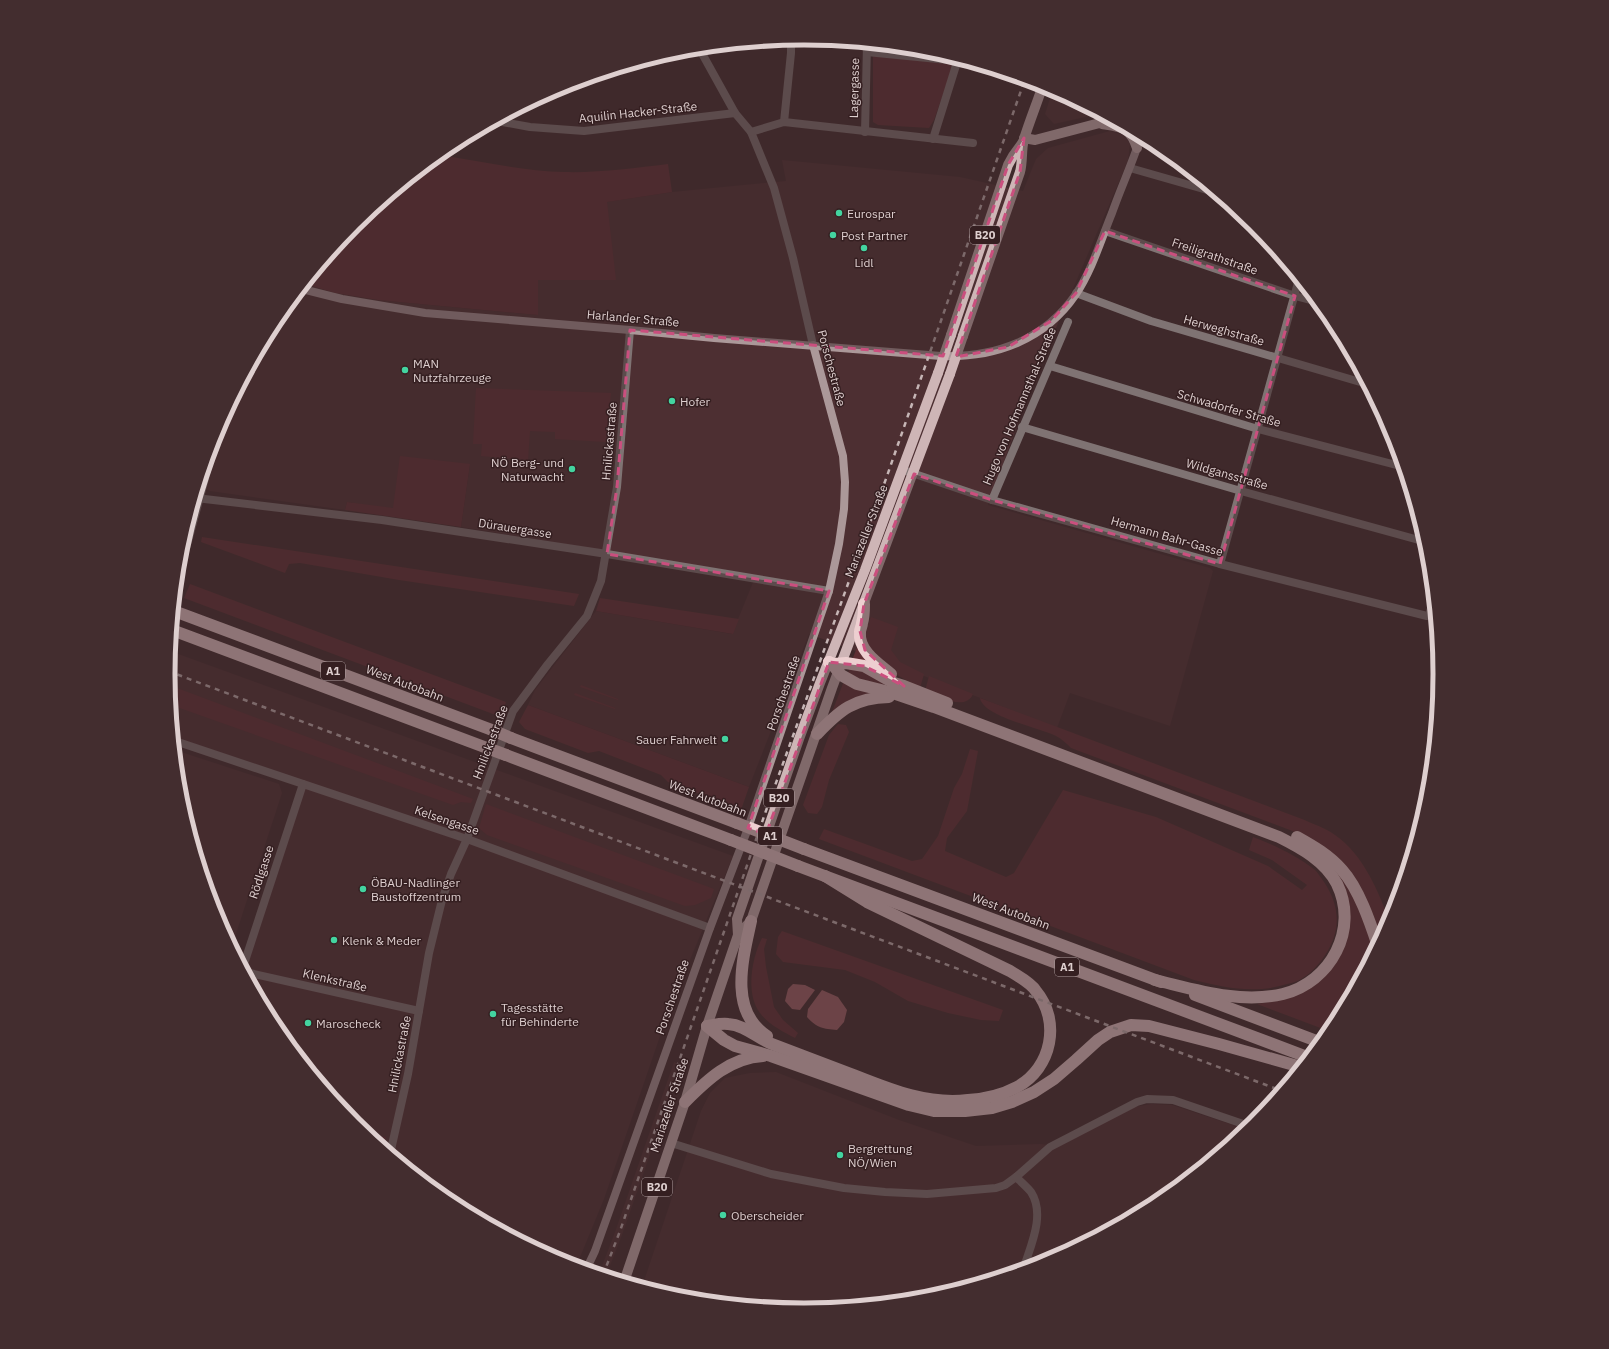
<svg xmlns="http://www.w3.org/2000/svg" width="1609" height="1349" font-family="'IBM Plex Sans',sans-serif">
<rect width="100%" height="100%" fill="#3f292b"/>
<g fill="#4d2f32">
<polygon points="1053,89 1099,114 1054,124 1045,114"/>
<polygon points="1110,131 1124,135 1130,144 1128,161 1037,372 988,505 1210,568 1213,571 1170,726 1070,693 1057,728 924,676 809,634 749,787 528,705 535,690 596,611 732,634 756,575 461,527 470,464 393,509 347,502 345,510 210,491 200,486 217,431 275,321 305,284 335,293 378,300 538,315 538,280 615,280 606,202 672,192 786,181 782,160 960,177 1023,191 1036,159 1048,148"/>
<polygon points="170,651 733,856 668,1013 604,1199 576,1267 561,1262 451,1204 354,1124 275,1028 244,969 305,785 174,738 168,674"/>
<polygon points="175,750 279,784 282,793 232,946 216,918 180,798"/>
<polygon points="674,1062 681,1065 622,1235 606,1276 599,1274 615,1232"/>
<polygon points="776,1072 899,1120 976,1146 1040,1144 1060,1146 1134,1107 1151,1104 1172,1105 1248,1130 1158,1204 1048,1263 928,1299 804,1311 680,1299 642,1287 701,1111 710,1093 725,1078 750,1073"/>
</g>
<g fill="#5e2e33">
<polygon points="873,56 951,63 953,66 934,120 929,128 878,125 873,122"/>
<path d="M439 155C480 161 523 171 564 172 599 173 634 168 668 164L672 192 607 202 616 280H538V315L378 300 335 293 305 284 355 224Z"/>
<polygon points="476,388 611,393 606,442 555,439 555,432 530,431 528,460 481,456 482,444 473,444"/>
<polygon points="400,456 470,464 461,527 345,510 347,502 393,508"/>
<polygon points="202,537 579,594 574,606 399,580 300,563 289,564 285,573 201,542"/>
<polygon points="190,584 506,702 501,717 184,598"/>
<polygon points="600,598 739,619 733,634 596,611"/>
<path d="M871 617 898 627 891 650 900 662 924 674 920 688C902 679 862 656 866 632 867 627 869 622 871 617Z"/>
<polygon points="858,645 876,666 852,660"/>
<polygon points="850,668 863,670 917,696 847,675"/>
<path d="M929 676 973 694C965 712 939 696 925 691Z"/>
<polygon points="844,681 882,694 832,712"/>
<polygon points="169,685 473,799 471,803 461,802 453,805 174,706"/>
<polygon points="581,685 618,699 618,700 580,687"/>
<polygon points="575,693 615,708 615,709 574,695"/>
<path d="M980 698 1302 819C1313 824 1326 828 1335 835 1363 854 1379 892 1390 923L1380 942 1366 903 1315 842 1290 830 1071 748C1067 744 1062 739 1056 736 1041 728 983 717 980 698Z"/>
<polygon points="528,705 749,787 741,810 668,782 661,775 599,751 588,753 525,729 519,722"/>
<polygon points="838,724 846,725 849,732 829,780 822,807 817,814 808,813 803,805 829,735"/>
<path d="M970 749 978 751 967 811 947 838 945 851 1006 877 1014 873 1063 790 1156 817 1268 866 1302 890 1307 885 1272 860 1249 850 1253 837C1274 845 1296 855 1315 870 1318 873 1321 878 1324 882 1342 909 1341 935 1321 961 1316 967 1309 975 1301 979 1297 982 1291 983 1287 984 1256 994 1225 988 1194 980L819 839 824 829 912 861 922 859 938 836 954 788 962 774Z"/>
<polygon points="486,804 714,889 711,898 695,905 685,906 487,835 479,828"/>
<polygon points="1340,873 1351,889 1376,949 1331,1032 1257,1004 1274,1001 1326,974 1338,960 1344,947 1336,874"/>
<polygon points="782,931 1003,1010 999,1021 981,1020 948,1013 908,1001 875,982 845,970 783,962 776,954 778,937"/>
<path d="M762 938 767 939 764 949 766 967 774 1007 783 1020 798 1033 795 1038C782 1031 769 1025 760 1013 745 994 752 957 762 938Z"/>
<polygon points="367,1135 386,1137 383,1148"/>
</g>
<g fill="#a26368">
<polygon points="793,984 805,985 815,990 800,1010 792,1009 785,1001 788,989"/>
<path d="M822 990 838 997 847 1010 844 1022 837 1030C823 1029 817 1028 807 1017L808 1009Z"/>
</g>
<g fill="none" stroke-linecap="round" stroke-linejoin="round">
<g stroke="#7f7373" stroke-width="8">
<polyline points="699,48 735,113 751,132 774,188 793,258 813,345"/>
<polyline points="867,52 958,61"/>
<polyline points="497,121 530,127 584,131 735,113"/>
<polyline points="784,122 791,53 791,39"/>
<polyline points="751,132 784,122 973,143"/>
<polyline points="865,132 867,44"/>
<polyline points="933,139 958,59"/>
<polyline points="1130,168 1214,192"/>
<polyline points="1105,231 1295,296 1318,302"/>
<polyline points="1076,293 1151,321 1367,384"/>
<polyline points="1050,366 1258,429 1404,467"/>
<polyline points="1022,427 1241,491 1426,542"/>
<polyline points="903,470 992,500 1220,564 1427,616 1429,615 1434,599"/>
<polyline points="196,498 382,520 607,554 829,591"/>
<polyline points="992,500 1068,322"/>
<polyline points="1220,564 1299,279"/>
<polyline points="178,578 219,427"/>
<polyline points="175,741 467,839 710,928"/>
<polyline points="243,967 303,784"/>
<polyline points="245,972 419,1011"/>
<polyline points="671,1143 771,1174 844,1188 885,1192 927,1194 996,1188 1005,1185 1016,1177 1050,1147 1137,1102 1147,1099 1173,1100 1252,1127"/>
<polyline points="390,1154 408,1074 429,953 442,900 451,874 467,839 513,711 548,664 587,616 601,581 617,487 630,330"/>
<path d="M1016 1177C1021 1182 1027 1187 1031 1192 1046 1215 1030 1247 1023 1270"/>
</g>
<g stroke="#ab9899" stroke-width="8">
<path d="M302 289 342 299 425 313 630 330 714 338 941 356C995 358 1045 340 1076 294 1092 270 1101 240 1112 213 1121 187 1133 162 1141 136"/>
<polyline points="586,1270 595,1251 710,928 747,831 829,591 839,544 844,509 845,482 843,456 813,345"/>
</g>
<g stroke="#ceb5b6" stroke-width="10">
<path d="M1102 124C1122 127 1130 127 1137 148"/>
<polyline points="1024,138 1035,140 1111,120"/>
<polyline points="951,335 1008,165 1013,156 1023,142"/>
<path d="M963 336 1020 172C1023 161 1021 150 1024 139 1030 120 1037 103 1043 85"/>
<polyline points="738,935 737,919 799,739 820,683 865,570 938,373"/>
<polyline points="624,1282 685,1102 707,1026 738,935 751,921 832,688 950,374"/>
</g>
<g stroke="#edcfd0" stroke-width="12">
<path d="M864 604C864 610 864 617 862 623 862 626 860 629 860 632 858 651 879 664 891 674"/>
<polyline points="174,611 492,730"/>
<polyline points="172,630 487,748"/>
<path d="M829 662 833 665 841 675 857 684 893 693 934 707 1279 837C1301 848 1325 861 1337 884 1359 929 1331 982 1283 994 1240 1004 1197 990 1155 980"/>
<polyline points="829,662 834,664 846,663 864,666 894,683 904,686 947,703"/>
<path d="M817 734C840 710 854 698 889 697"/>
<polyline points="511,738 737,823"/>
<polyline points="506,755 731,840"/>
<path d="M1297 837C1313 846 1329 855 1342 870 1359 889 1370 922 1378 946"/>
<polyline points="804,849 1161,982"/>
<polyline points="798,866 1310,1058"/>
<path d="M751 921C743 958 728 1011 767 1036"/>
<polyline points="1195,995 1322,1043"/>
<path d="M707 1026C714 1025 721 1023 728 1024 745 1025 757 1038 772 1044 798 1054 825 1064 851 1074 889 1089 926 1105 968 1100 984 1099 1002 1095 1017 1087 1052 1068 1061 1021 1036 991 1030 982 1019 977 1010 971L867 902 825 876"/>
<polyline points="707,1026 724,1040 735,1046 771,1056 909,1105 934,1111 965,1111 992,1108 1012,1102 1034,1092 1054,1079 1076,1060 1098,1040 1110,1032 1131,1025 1149,1026 1219,1044 1301,1067"/>
<path d="M685 1102C708 1079 730 1058 763 1056"/>
</g>
<g stroke="#c6b6b6" stroke-width="2.5" stroke-dasharray="5 5" stroke-linecap="butt">
<polyline points="168,671 1282,1091"/>
<polyline points="603,1275 620,1231 768,805 887,476 1025,79"/>
</g>
<g stroke="#ceb5b6" stroke-width="10">
<polyline points="938,373 951,335"/>
<polyline points="950,374 963,336"/>
</g>
<g stroke="#edcfd0" stroke-width="12">
<polyline points="492,730 511,738"/>
<polyline points="487,748 506,755"/>
<polyline points="737,823 804,849"/>
<polyline points="731,840 798,866"/>
</g>
</g>
<path d="M0 0H1609V1349H0ZM1024 138 1020 172 956 357 1008 347 1051 321 1076 293 1105 231 1295 296 1220 564 992 500 914 474 864 604 860 631 865 650 904 686 864 666 829 662 766 834 748 828 829 591 607 554 617 487 630 330 943 356 1008 165Z" fill="#3f292b" fill-opacity=".55" fill-rule="evenodd"/>
<path fill="none" stroke="#ca4f7e" stroke-width="3" stroke-dasharray="8 5" stroke-linejoin="round" d="M1024 138 1020 172 956 357 1008 347 1051 321 1076 293 1105 231 1295 296 1220 564 992 500 914 474 864 604 860 631 865 650 904 686 864 666 829 662 766 834 748 828 829 591 607 554 617 487 630 330 943 356 1008 165Z"/>
<g fill="#43d4a0" stroke="#351f21" stroke-width="1.5">
<circle cx="839" cy="213" r="4"/>
<circle cx="833" cy="235" r="4"/>
<circle cx="864" cy="248" r="4"/>
<circle cx="405" cy="370" r="4"/>
<circle cx="672" cy="401" r="4"/>
<circle cx="572" cy="469" r="4"/>
<circle cx="725" cy="739" r="4"/>
<circle cx="363" cy="889" r="4"/>
<circle cx="334" cy="940" r="4"/>
<circle cx="493" cy="1014" r="4"/>
<circle cx="308" cy="1023" r="4"/>
<circle cx="840" cy="1155" r="4"/>
<circle cx="723" cy="1215" r="4"/>
</g>
<g text-anchor="middle" dominant-baseline="central" stroke-width="3" stroke-linejoin="round" paint-order="stroke">
<g fill="#351f21" stroke="#ab9a9b" stroke-width="1">
<rect x="970" y="226" width="30" height="18" rx="3"/>
<rect x="321" y="662" width="24" height="18" rx="3"/>
<rect x="764" y="789" width="30" height="18" rx="3"/>
<rect x="758" y="827" width="24" height="18" rx="3"/>
<rect x="1055" y="958" width="24" height="18" rx="3"/>
<rect x="642" y="1178" width="30" height="18" rx="3"/>
</g>
<g font-size="11" font-weight="bold" fill="#decfcf">
<text x="985" y="235">B20</text>
<text x="333" y="671">A1</text>
<text x="779" y="798">B20</text>
<text x="770" y="836">A1</text>
<text x="1067" y="967">A1</text>
<text x="657" y="1187">B20</text>
</g>
<g font-size="12" fill="#decfcf" stroke="#351f21">
<text transform="translate(854 88) rotate(-89)">Lagergasse</text>
<text transform="translate(638 112) rotate(-6)">Aquilin Hacker-Straße</text>
<text transform="translate(1215 256) rotate(19)">Freiligrathstraße</text>
<text transform="translate(633 318) rotate(5)">Harlander Straße</text>
<text transform="translate(1224 330) rotate(16)">Herweghstraße</text>
<text transform="translate(832 368) rotate(75)">Porschestraße</text>
<text transform="translate(1019 406) rotate(-67)">Hugo von Hofmannsthal-Straße</text>
<text transform="translate(1229 408) rotate(16)">Schwadorfer Straße</text>
<text transform="translate(609 441) rotate(-85)">Hnilickastraße</text>
<text transform="translate(1227 474) rotate(16)">Wildgansstraße</text>
<text transform="translate(515 528) rotate(9)">Dürauergasse</text>
<text transform="translate(866 531) rotate(-69)">Mariazeller Straße</text>
<text transform="translate(1167 536) rotate(16)">Hermann Bahr-Gasse</text>
<text transform="translate(405 683) rotate(21)">West Autobahn</text>
<text transform="translate(783 693) rotate(-71)">Porschestraße</text>
<text transform="translate(490 742) rotate(-69)">Hnilickastraße</text>
<text transform="translate(708 798) rotate(21)">West Autobahn</text>
<text transform="translate(447 820) rotate(19)">Kelsengasse</text>
<text transform="translate(261 872) rotate(-72)">Rödlgasse</text>
<text transform="translate(1011 911) rotate(21)">West Autobahn</text>
<text transform="translate(335 980) rotate(13)">Klenkstraße</text>
<text transform="translate(672 997) rotate(-71)">Porschestraße</text>
<text transform="translate(399 1054) rotate(-79)">Hnilickastraße</text>
<text transform="translate(669 1105) rotate(-72)">Mariazeller Straße</text>
</g>
<g font-size="12" fill="#decfcf" stroke="#351f21" text-anchor="start">
<text x="847" y="213">Eurospar</text>
<text x="841" y="235">Post Partner</text>
<text x="864" y="262" text-anchor="middle">Lidl</text>
<text x="413" y="363">MAN<tspan x="413" dy="14">Nutzfahrzeuge</tspan></text>
<text x="680" y="401">Hofer</text>
<text x="564" y="462" text-anchor="end">NÖ Berg- und<tspan x="564" dy="14">Naturwacht</tspan></text>
<text x="717" y="739" text-anchor="end">Sauer Fahrwelt</text>
<text x="371" y="882">ÖBAU-Nadlinger<tspan x="371" dy="14">Baustoffzentrum</tspan></text>
<text x="342" y="940">Klenk &amp; Meder</text>
<text x="501" y="1007">Tagesstätte<tspan x="501" dy="14">für Behinderte</tspan></text>
<text x="316" y="1023">Maroscheck</text>
<text x="848" y="1148">Bergrettung<tspan x="848" dy="14">NÖ/Wien</tspan></text>
<text x="731" y="1215">Oberscheider</text>
</g>
</g>
<path d="M0 0H1609V1349H0ZM175 674a629 629 0 1 1 1258 0a629 629 0 1 1-1258 0Z" fill="#432d2f" fill-rule="evenodd"/>
<path fill="none" stroke="#decfcf" stroke-width="5" d="M175 674a629 629 0 1 1 1258 0a629 629 0 1 1-1258 0Z"/>
</svg>
